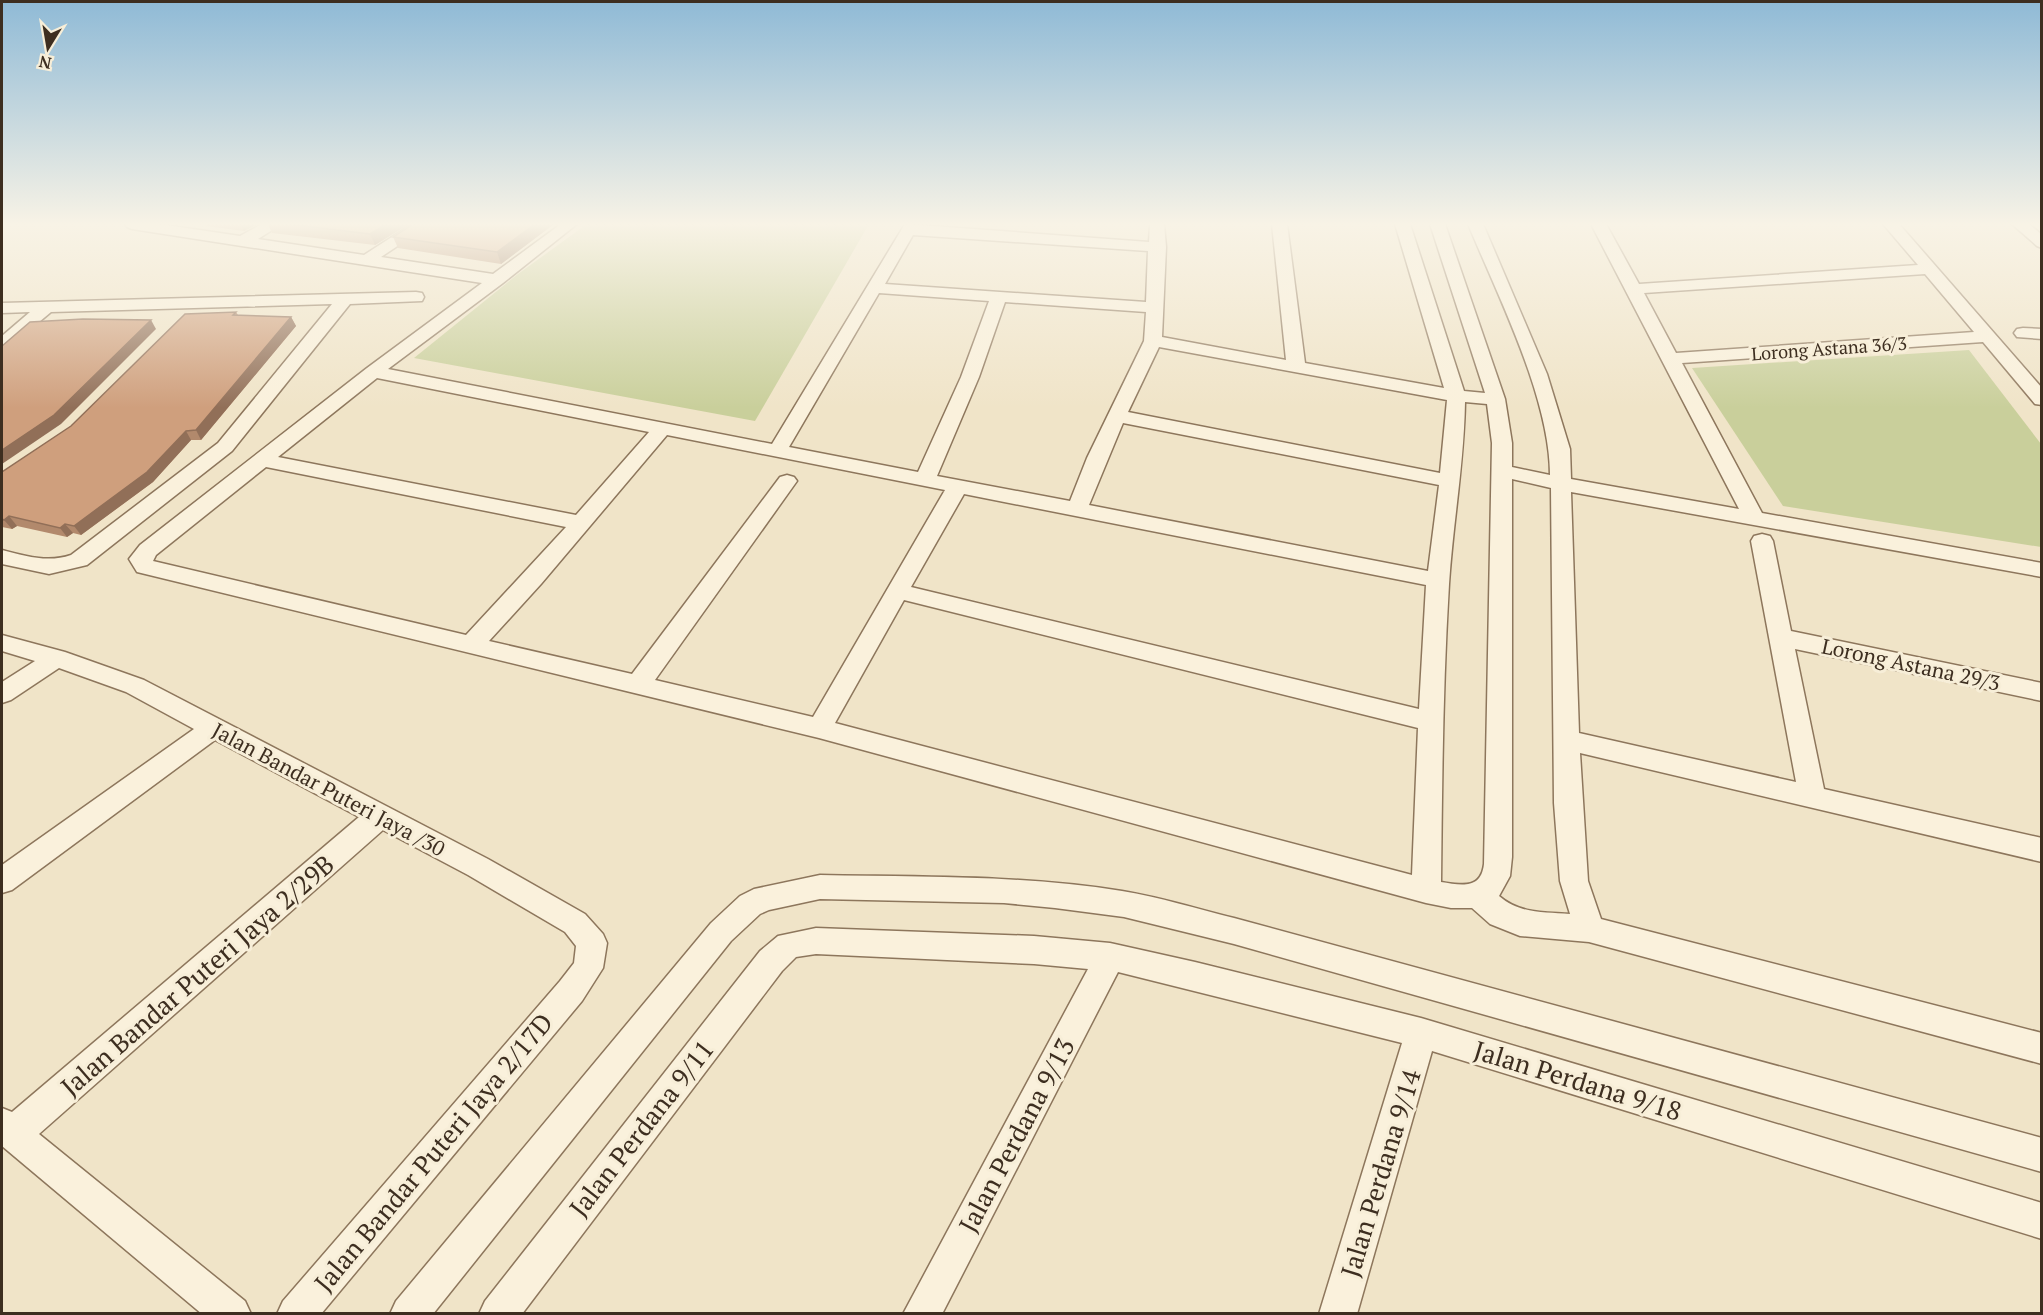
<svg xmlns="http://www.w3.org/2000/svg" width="2043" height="1315" font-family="'PT Serif',serif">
<rect width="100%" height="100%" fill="#f0e4c8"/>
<g fill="#c9cf9b">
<polygon points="587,224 869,224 755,421 414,358 518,274"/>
<polygon points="1969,350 2041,444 2041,547 1783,506 1692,368"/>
</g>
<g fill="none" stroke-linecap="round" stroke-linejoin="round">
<defs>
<g id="minor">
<path d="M125 224H159L240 236 262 224H279L277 227 258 239 364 255 412 224H428L426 227 381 257 493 274 561 224H577L503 283 388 369 772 444 905 224 1149 242 1150 224H1164L1166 247 1162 337 1286 360 1272 224H1287L1305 363 1444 388 1395 224H1410L1464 391 1485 393 1430 224H1445L1505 399 1512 443V467L1550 475C1550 398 1498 296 1468 224H1483L1547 374 1570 449 1571 479 1739 509 1591 224H1606L1639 284 1918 265 1883 224H1899L2042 388V405L2035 404 1983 342 1682 363 1762 513 2042 563V577L1571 492 1579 733 1796 782 1751 541 1754 536 1762 534 1770 536 1773 541 1791 631 2042 683V701L1795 649 1824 789 2042 838V862L1580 753 1588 881 1601 919 2042 1033V1064L1589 942 1520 936 1490 924 1472 908H1451L1426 903 819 738 137 572 129 559 140 545 367 368 482 283 132 229 127 227ZM913 235 1148 251 1146 302 885 284ZM1925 274 1974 332 1676 353 1644 293ZM879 293 989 301 961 377 918 472 789 447ZM1005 302 1146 312 1144 341 1087 458 1070 501 937 476 979 377ZM1159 347 1447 400 1440 473 1128 412ZM377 378 649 432 576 515 278 457ZM1465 402 1487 404 1492 443 1484 864C1481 890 1461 885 1441 882 1442 782 1443 683 1449 584 1453 522 1464 464 1465 402ZM1123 423 1439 485 1428 571 1089 505ZM667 435 945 490 813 717 655 680 797 481 794 477 787 475 780 477 632 674 489 641 541 584ZM266 467 566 527 466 635 153 561 156 555ZM1512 479 1551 488 1554 803 1560 881 1570 914C1544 912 1520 914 1499 896L1510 876 1512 857ZM964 494 1426 585 1419 709 911 587ZM904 600 1418 728 1412 875 835 723Z"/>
<polygon points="2012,224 2029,224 2042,235 2042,248 2037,246"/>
<path d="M416 292 422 293 424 297 422 301 350 304 232 451 87 565 49 574 2 564V550C25 556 48 563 71 555L218 443 332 304 51 312 8 348 2 349V336L30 312 2 313V303Z"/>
<polygon points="2023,328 2042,329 2042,339 2017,337 2014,333 2017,329"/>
<polygon points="2,635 65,652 144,680 488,859 585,914 603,934 607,943 603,968 582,1001 321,1314 277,1314 283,1301 560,981 574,963 576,946 565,932 468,875 383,830 39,1134 245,1301 251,1314 202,1314 2,1146 2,1108 12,1112 359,817 215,740 12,890 2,893 2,865 194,729 126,692 59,668 11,700 2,703 2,682 35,661 2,651"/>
<path d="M820 875C921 877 1023 875 1122 891 1160 897 1197 909 1234 918L2042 1138V1172L1234 944 1124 917 1055 908 1004 903 820 899 769 910 760 914 731 941 433 1314H390L396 1301 711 923 740 896 754 889Z"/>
<polygon points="816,928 1034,936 1110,943 1195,962 1421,1018 2042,1203 2042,1239 1432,1051 1357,1314 1319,1314 1402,1043 1118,972 942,1314 903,1314 1088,969 1034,964 816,954 796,957 782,971 522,1314 479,1314 485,1301 760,951 778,936"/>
</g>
</defs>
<use href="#minor" stroke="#8d765c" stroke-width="3"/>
<use href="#minor" fill="#faf1dc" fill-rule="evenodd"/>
</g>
<g fill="#b2896c">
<polygon points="205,224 258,224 244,231 206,226"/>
<polygon points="268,224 409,224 375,245 272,233"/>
<polygon points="554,224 501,264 398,248 393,237"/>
<polygon points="236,312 238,315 291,317 296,326 201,440 191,440 153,482 81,535 73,533 67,537 17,526 12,529 2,527 2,472 71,426"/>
</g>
<g fill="#916f58">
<polygon points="240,224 258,224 244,231"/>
<polygon points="386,224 409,224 375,245 370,234"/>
<polygon points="535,224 554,224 501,264 497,252"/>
<polygon points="291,317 296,326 201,440 196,430"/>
<polygon points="151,320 156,329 61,424 2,464 2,450"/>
<polygon points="186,431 191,440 153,482 81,535 74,526"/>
<polygon points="9,516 17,526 12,529 4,520"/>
<polygon points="65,524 73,533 67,537 60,528"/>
</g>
<g fill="#cf9f7d" stroke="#916f58" stroke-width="1.5">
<polygon points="288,224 386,224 370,234"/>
<polygon points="413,224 535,224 497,252 393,237"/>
<polygon points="236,312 233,315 291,317 196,430 186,431 147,472 74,526 65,524 60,528 9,516 4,520 2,519 2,472 71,426 185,314"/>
<polygon points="83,319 151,320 54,415 2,450 2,346 30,322"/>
</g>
<linearGradient id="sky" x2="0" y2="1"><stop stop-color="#8fbad6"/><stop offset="0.55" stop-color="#f8f3e6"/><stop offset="1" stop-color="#f8f3e6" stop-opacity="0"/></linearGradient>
<rect width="2043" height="408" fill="url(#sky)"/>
<g text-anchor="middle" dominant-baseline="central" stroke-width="6" stroke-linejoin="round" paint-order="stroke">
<g font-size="18" fill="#3d2e20" stroke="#f7eed8">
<text transform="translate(1829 348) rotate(-4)">Lorong Astana 36/3</text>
</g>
<g font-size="21" fill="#3d2e20" stroke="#f7eed8">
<text transform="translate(1911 664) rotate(12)">Lorong Astana 29/3</text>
<text transform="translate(329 789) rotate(28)">Jalan Bandar Puteri Jaya /30</text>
</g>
<g font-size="26" fill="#3d2e20" stroke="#f7eed8">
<text transform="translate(197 975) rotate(-41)">Jalan Bandar Puteri Jaya 2/29B</text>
<text transform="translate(1578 1080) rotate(17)">Jalan Perdana 9/18</text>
<text transform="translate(641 1128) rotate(-52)">Jalan Perdana 9/11</text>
<text transform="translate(1016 1135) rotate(-62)">Jalan Perdana 9/13</text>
<text transform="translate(433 1152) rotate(-50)">Jalan Bandar Puteri Jaya 2/17D</text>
<text transform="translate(1380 1173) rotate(-73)">Jalan Perdana 9/14</text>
</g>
</g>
<rect width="2043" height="1315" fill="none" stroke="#3d2e20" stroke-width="6"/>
<g transform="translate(48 48) rotate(191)" stroke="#f7eed8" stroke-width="4.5" paint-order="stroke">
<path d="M0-4.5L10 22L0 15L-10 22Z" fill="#3d2e20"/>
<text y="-9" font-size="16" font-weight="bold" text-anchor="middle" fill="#3d2e20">N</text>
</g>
</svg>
